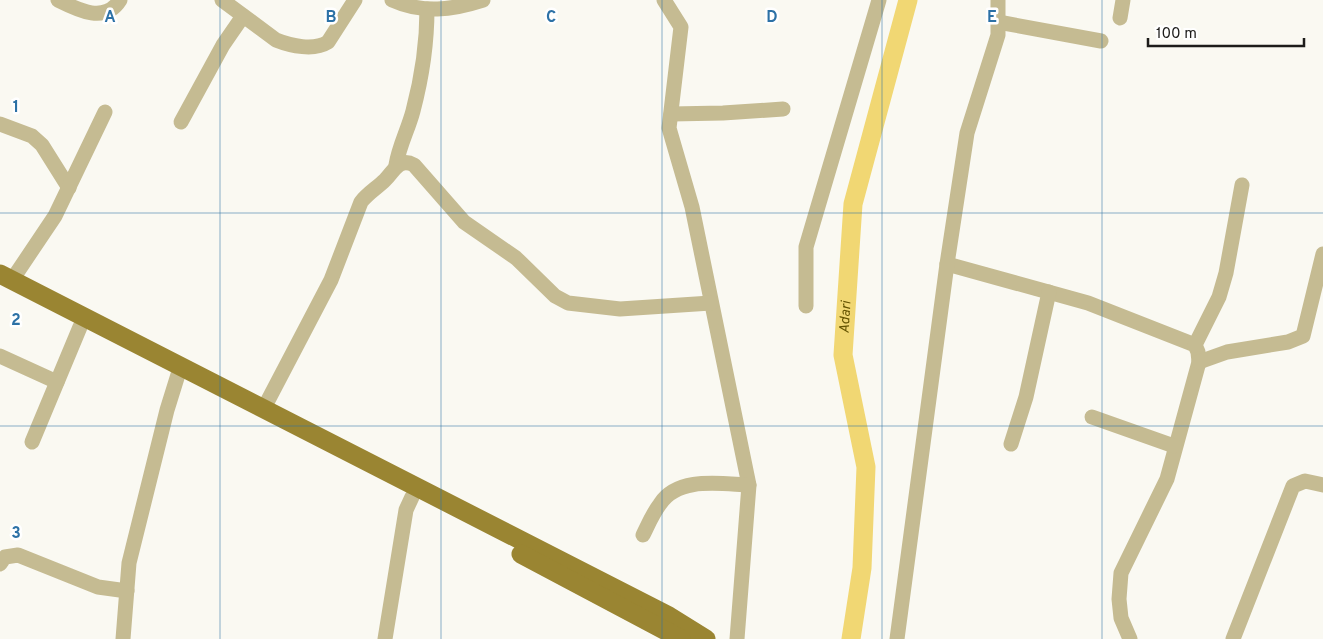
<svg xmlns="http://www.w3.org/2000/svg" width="1323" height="639" font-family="Overpass,sans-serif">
<rect width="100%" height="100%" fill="#faf9f2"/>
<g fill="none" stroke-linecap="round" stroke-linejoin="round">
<path stroke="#f1d773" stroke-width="19" id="s1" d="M851 639 862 568 866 467 843 355 853 204 908 0"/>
<g stroke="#c5bb92" stroke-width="15">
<path d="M58 0C78 10 105 24 120 0"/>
<path d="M222 0 276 40C291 46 314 51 328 42L355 0"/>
<path d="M392 0C423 14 452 10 483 0"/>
<polyline points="664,0 681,27 669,128 692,207 749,485 737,639"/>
<polyline points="1120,18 1123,0"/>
<polyline points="998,22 1101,41"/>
<polyline points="671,114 723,113 783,109"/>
<polyline points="181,122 223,45 243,16"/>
<polyline points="0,124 32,136 42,145 69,188"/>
<path d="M396 165C399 146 408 130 413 111 422 77 427 43 427 9"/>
<polyline points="947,264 1088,303 1195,345 1198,352 1199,362 1167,479 1121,573 1119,599 1121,618 1130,639"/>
<polyline points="12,280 55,216 105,112"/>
<polyline points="806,306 806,247 879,0"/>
<polyline points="1195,345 1219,297 1226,273 1242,185"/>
<polyline points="0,356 57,382"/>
<polyline points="1199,362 1227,352 1288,342 1303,336 1323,254"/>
<path d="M264 408 331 280 361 202C368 193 377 188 385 180 394 171 399 157 414 165L464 222 516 258 555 296 568 303 620 309 711 303"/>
<polyline points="1092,417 1174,446"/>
<polyline points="32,442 80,327"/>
<polyline points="1011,444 1026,397 1049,292"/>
<path d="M643 535C648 525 653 513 660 504 678 476 721 484 749 485"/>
<polyline points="0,564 5,557 18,555 98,587 127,591"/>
<polyline points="123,639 129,563 167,410 181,365"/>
<polyline points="385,639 406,510 412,497"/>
<polyline points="897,639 947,264 967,133 998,35 998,0"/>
<polyline points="1233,639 1293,486 1305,481 1323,485"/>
</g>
<g stroke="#9a8532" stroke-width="19">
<polyline points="0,274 669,616 706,639"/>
<polyline points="521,554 681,639"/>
</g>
</g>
<path fill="none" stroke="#2c71a6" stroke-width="1" stroke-opacity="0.55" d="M220 0V639M441 0V639M662 0V639M882 0V639M1102 0V639M0 213H1323M0 426H1323"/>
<g text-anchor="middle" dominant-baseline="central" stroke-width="5" stroke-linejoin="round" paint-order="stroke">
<g font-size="14" font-style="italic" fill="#645300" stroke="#fff">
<text stroke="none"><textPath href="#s1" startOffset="325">Adari</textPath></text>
</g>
</g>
<g font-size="16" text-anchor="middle" font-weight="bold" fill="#2c71a6" stroke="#fff" stroke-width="5" stroke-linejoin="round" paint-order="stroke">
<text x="110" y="22">A</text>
<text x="331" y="22">B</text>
<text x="551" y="22">C</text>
<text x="772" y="22">D</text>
<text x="992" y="22">E</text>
<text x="16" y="112">1</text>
<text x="16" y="325">2</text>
<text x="16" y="538">3</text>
</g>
<path d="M1148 38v8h156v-8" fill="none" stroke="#1d1c1a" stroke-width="2.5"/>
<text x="1156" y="38" font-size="15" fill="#1d1c1a" stroke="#ffffff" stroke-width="4" paint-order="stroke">100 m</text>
</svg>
